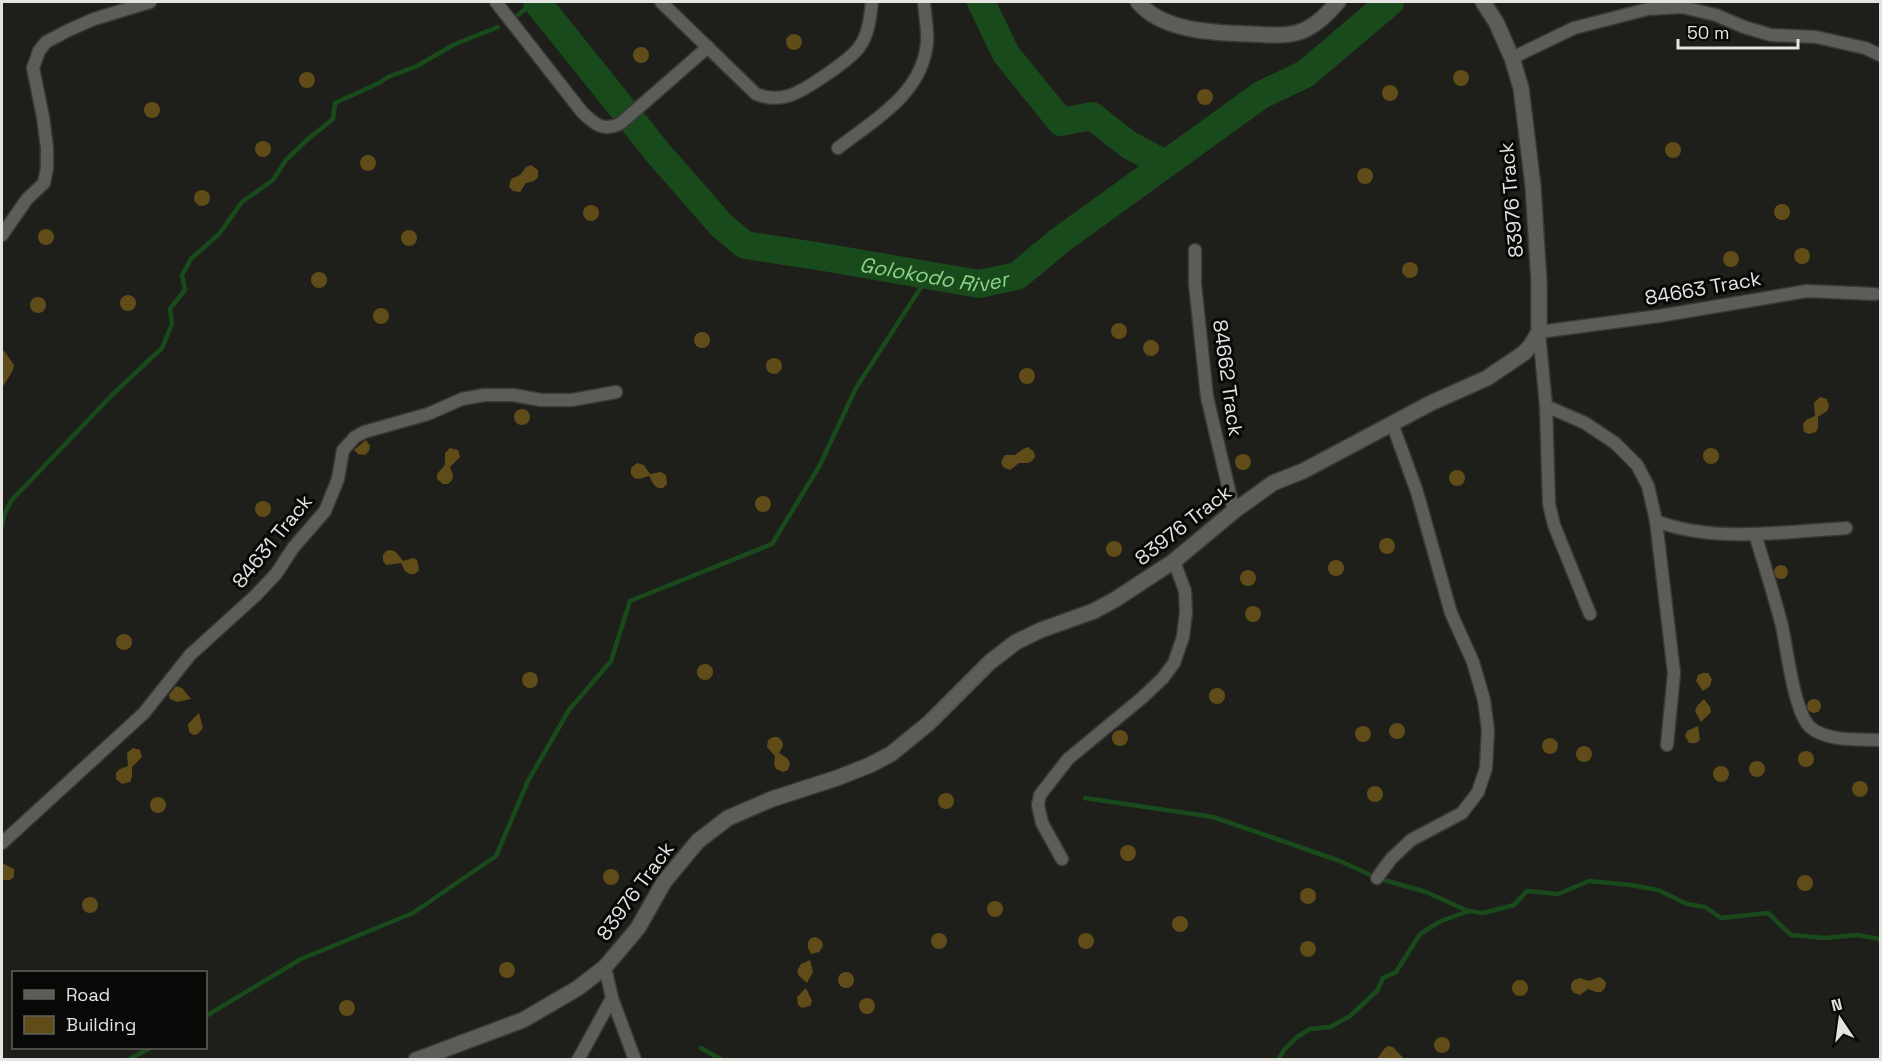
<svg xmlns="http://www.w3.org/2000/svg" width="1882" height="1061" font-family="'Space Grotesk',sans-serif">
<rect width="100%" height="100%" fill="#1e1e1a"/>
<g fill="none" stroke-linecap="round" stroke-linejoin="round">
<g stroke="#194a1b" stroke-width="4.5">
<polyline points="518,15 534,2"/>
<polyline points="2,527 4,515 11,501 113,394 162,348 172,324 170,309 185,290 182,275 191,259 219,234 242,202 273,180 286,160 308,139 333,119 335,103 379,83 388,77 417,66 455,44 498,27"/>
<polyline points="1085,798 1213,817 1340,861 1377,878 1426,892 1468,911"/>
<polyline points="206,1016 301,959 413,913 496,856 528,781 569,710 611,661 630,601 772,544 820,465 856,388 929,275"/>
<polyline points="701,1048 722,1060"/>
<polyline points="128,1060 150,1048"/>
<polyline points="1278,1060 1284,1050 1297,1037 1310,1029 1330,1027 1350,1016 1377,991 1383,978 1396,972 1420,934 1441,921 1469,911 1483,913 1514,905 1527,891 1558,894 1589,881 1631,885 1658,890 1687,904 1705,907 1721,918 1768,913 1791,935 1825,938 1857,935 1880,939"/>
</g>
<g stroke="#194a1b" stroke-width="28">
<path id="s1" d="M537 2 659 154 722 226 745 245 823 257 979 284 1017 276 1059 241 1261 95 1305 74 1390 2"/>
<polyline points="981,2 1006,54 1061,122 1092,116 1129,145 1165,164"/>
</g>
</g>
<g fill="#604c18">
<circle cx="794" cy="42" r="8"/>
<circle cx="641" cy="55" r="8"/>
<circle cx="1461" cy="78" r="8"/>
<circle cx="307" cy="80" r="8"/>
<circle cx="1390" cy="93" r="8"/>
<circle cx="1205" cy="97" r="8"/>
<circle cx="152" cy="110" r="8"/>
<circle cx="263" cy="149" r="8"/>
<circle cx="1673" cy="150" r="8"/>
<circle cx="368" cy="163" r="8"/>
<polygon points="531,165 538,170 538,177 534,181 526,183 520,192 513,191 509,187 511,179 520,175 526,167"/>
<circle cx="1365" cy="176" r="8"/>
<circle cx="202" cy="198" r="8"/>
<circle cx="1782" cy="212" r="8"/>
<circle cx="591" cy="213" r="8"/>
<circle cx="46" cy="237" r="8"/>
<circle cx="409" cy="238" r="8"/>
<circle cx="1802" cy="256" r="8"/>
<circle cx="1731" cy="259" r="8"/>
<circle cx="1410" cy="270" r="8"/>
<circle cx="319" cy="280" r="8"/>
<circle cx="128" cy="303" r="8"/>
<circle cx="38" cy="305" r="8"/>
<circle cx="381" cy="316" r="8"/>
<circle cx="1119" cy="331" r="8"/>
<circle cx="702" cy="340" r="8"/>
<circle cx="1151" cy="348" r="8"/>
<polygon points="2,348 14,365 13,370 2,388"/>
<circle cx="774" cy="366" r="8"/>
<circle cx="1027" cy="376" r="8"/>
<polygon points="1820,397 1827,399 1829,406 1827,411 1818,417 1818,428 1816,432 1809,434 1804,432 1803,424 1806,420 1815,416 1814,403"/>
<circle cx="522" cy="417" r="8"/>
<polygon points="366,440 370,446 369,451 365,455 358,454 354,450"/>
<polygon points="1028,447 1034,452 1035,457 1032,461 1028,463 1019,463 1010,470 1003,467 1001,462 1005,455 1015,455 1023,449"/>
<polygon points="450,448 458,450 460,457 450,467 453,475 452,480 448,484 443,484 437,479 437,474 445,465 445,453"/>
<circle cx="1711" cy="456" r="8"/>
<circle cx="1243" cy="462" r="8"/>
<polygon points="637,463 644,465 650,474 661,472 666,475 667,484 663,488 658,488 654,485 649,476 639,479 634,478 631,474 631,468"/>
<circle cx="1457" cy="478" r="8"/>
<circle cx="763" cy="504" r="8"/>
<circle cx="263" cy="509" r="8"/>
<circle cx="1387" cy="546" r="8"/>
<circle cx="1114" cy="549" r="8"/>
<polygon points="391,550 396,552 403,561 413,558 417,560 419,570 415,574 410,574 405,571 401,563 386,565 383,561 383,555 386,551"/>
<circle cx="1336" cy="568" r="8"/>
<circle cx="1781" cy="572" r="7"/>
<circle cx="1248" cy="578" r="8"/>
<circle cx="1253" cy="614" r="8"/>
<circle cx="124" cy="642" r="8"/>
<circle cx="705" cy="672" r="8"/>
<circle cx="530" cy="680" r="8"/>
<polygon points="1703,673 1708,673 1712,679 1710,686 1703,691 1696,681 1698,675"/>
<polygon points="176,686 182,688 191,699 177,702 170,699 169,695"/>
<circle cx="1217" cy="696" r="8"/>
<circle cx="1814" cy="706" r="7"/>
<polygon points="1704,699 1710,707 1711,712 1701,722 1695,711 1697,706"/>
<polygon points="199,713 203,728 198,734 193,735 189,732 188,724"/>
<circle cx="1397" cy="731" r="8"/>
<polygon points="1698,726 1700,740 1696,743 1689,743 1685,736 1687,731"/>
<circle cx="1363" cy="734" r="8"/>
<circle cx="1120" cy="738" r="8"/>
<polygon points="773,737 778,737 782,741 783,746 779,753 787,758 790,763 788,770 783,772 776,769 774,764 775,756 767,747 768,740"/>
<circle cx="1550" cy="746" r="8"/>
<circle cx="1584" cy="754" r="8"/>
<polygon points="133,748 140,750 142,757 132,767 132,777 130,782 122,784 116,779 116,773 120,769 128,766 127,753"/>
<circle cx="1806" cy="759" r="8"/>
<circle cx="1757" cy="769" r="8"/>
<circle cx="1721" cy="774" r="8"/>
<circle cx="1860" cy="789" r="8"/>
<circle cx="1375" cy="794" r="8"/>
<circle cx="946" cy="801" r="8"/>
<circle cx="158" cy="805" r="8"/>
<circle cx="1128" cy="853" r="8"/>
<polygon points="2,863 14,869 14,877 10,880 2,880"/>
<circle cx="611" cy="877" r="8"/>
<circle cx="1805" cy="883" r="8"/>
<circle cx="1308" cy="896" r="8"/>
<circle cx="90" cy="905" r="8"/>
<circle cx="995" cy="909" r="8"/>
<circle cx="1180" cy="924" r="8"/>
<circle cx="939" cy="941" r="8"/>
<circle cx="1086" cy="941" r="8"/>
<polygon points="816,937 822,941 823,946 819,952 811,954 808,948 808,942 811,938"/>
<circle cx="1308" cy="949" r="8"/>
<polygon points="810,960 813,972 807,983 799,976 797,971 801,964"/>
<circle cx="507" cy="970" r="8"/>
<circle cx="846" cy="980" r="8"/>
<polygon points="1599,977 1603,979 1606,983 1605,988 1601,992 1596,992 1588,989 1580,995 1574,993 1571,989 1571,984 1574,980 1580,978 1589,981"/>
<circle cx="1520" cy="988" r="8"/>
<polygon points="806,988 812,1001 810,1006 802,1008 798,1005 797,997"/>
<circle cx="867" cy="1006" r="8"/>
<circle cx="347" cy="1008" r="8"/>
<circle cx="1442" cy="1045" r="8"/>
<polygon points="1388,1046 1393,1047 1404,1059 1377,1059 1384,1049"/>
</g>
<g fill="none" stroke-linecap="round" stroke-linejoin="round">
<defs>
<g id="minor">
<path d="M496 2 582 112C595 125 604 132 621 123L708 47"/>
<path d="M661 2 756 94C766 98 777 99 788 96 803 92 852 59 860 46 869 33 870 17 872 2"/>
<polyline points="1512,58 1574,28 1648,9 1682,7 1716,15 1744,27 1771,35 1816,37 1865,48 1880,55"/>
<path d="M838 148C875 119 922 94 927 43 928 30 925 15 924 2"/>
<polyline points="2,235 27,199 44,183 47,168 47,148 43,117 33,68 39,51 46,42 69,30 94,19 150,2"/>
<polyline points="1195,250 1195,284 1207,397 1234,511"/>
<polyline points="1546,406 1585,423 1615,443 1637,465 1648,486 1656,521 1674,673 1667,745"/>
<path d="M1656 521C1713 543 1785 532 1846 528"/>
<path d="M1755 534C1764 564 1774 595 1782 626 1787 649 1794 712 1810 727 1827 742 1859 739 1880 740"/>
<polyline points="1590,614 1554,525 1549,504 1546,406 1539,332 1659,316 1807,291 1875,294"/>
<polyline points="2,843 144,713 190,655 255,596 276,574 293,548 325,511 338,479 343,450 355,437 364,432 428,414 462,399 484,395 513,395 541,400 572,400 616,392"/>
<polyline points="1062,859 1042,823 1038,805 1040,795 1068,759 1143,697 1163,678 1174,663 1183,637 1186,612 1185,591 1174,561"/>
<polyline points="1377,878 1391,859 1411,840 1462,813 1478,792 1486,768 1488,730 1484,700 1473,662 1451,613 1417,492 1392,423"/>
<polyline points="612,998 635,1060"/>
<polyline points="578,1060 612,998 605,967"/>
</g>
<g id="tertiary">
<path d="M1138 2C1163 32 1216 33 1251 34 1268 35 1286 37 1302 31 1317 25 1328 13 1338 2"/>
<polyline points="416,1060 523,1020 578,988 605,967 638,928 664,882 698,841 728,818 772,799 837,778 870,765 891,754 929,723 990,662 1016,642 1041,630 1094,611 1116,599 1174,561 1234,511 1273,483 1303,471 1431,403 1487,378 1524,353 1531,345 1539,332 1539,282 1533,186 1521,88 1512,58 1496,22 1483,2"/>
</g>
</defs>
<use href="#minor" stroke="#383835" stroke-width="15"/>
<use href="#tertiary" stroke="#383835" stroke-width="18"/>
<use href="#minor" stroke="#5c5c58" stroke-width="12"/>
<use href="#tertiary" stroke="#5c5c58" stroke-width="15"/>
</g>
<g text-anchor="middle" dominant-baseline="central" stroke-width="6" stroke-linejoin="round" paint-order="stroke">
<g font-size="20" fill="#e3e3e1" stroke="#080807">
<text transform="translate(1511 200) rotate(-95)">83976 Track</text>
<text transform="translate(1703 288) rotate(-10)">84663 Track</text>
<text transform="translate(1228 378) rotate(82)">84662 Track</text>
<text transform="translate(1183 525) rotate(-38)">83976 Track</text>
<text transform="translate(272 541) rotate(-51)">84631 Track</text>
<text transform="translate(635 891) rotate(-54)">83976 Track</text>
</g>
<g font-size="21" font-style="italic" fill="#8cd38b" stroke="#080807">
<text stroke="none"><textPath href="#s1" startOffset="512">Golokodo River</textPath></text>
</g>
</g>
<rect width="1882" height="1061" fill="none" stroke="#e3e3e1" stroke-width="6"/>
<rect x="12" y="971" width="195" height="78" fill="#080807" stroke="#60605e" stroke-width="1.5"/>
<rect x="24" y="990" width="30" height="9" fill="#5c5c58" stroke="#60605e" stroke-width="1.5"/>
<text x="66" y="1001" font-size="18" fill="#e3e3e1">Road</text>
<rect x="24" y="1016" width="30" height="18" fill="#604c18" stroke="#60605e" stroke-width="1.5"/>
<text x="66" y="1031" font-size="18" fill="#e3e3e1">Building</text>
<g transform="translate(1840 1019) rotate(347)" stroke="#080807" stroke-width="4.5" paint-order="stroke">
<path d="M0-4.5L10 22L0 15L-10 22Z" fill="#e3e3e1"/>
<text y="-9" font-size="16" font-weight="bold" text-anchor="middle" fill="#e3e3e1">N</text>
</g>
<path d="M1678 39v9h120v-9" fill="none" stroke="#e3e3e1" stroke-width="3"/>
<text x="1687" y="39" font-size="18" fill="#e3e3e1" stroke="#080807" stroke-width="4.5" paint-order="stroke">50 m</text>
</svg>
